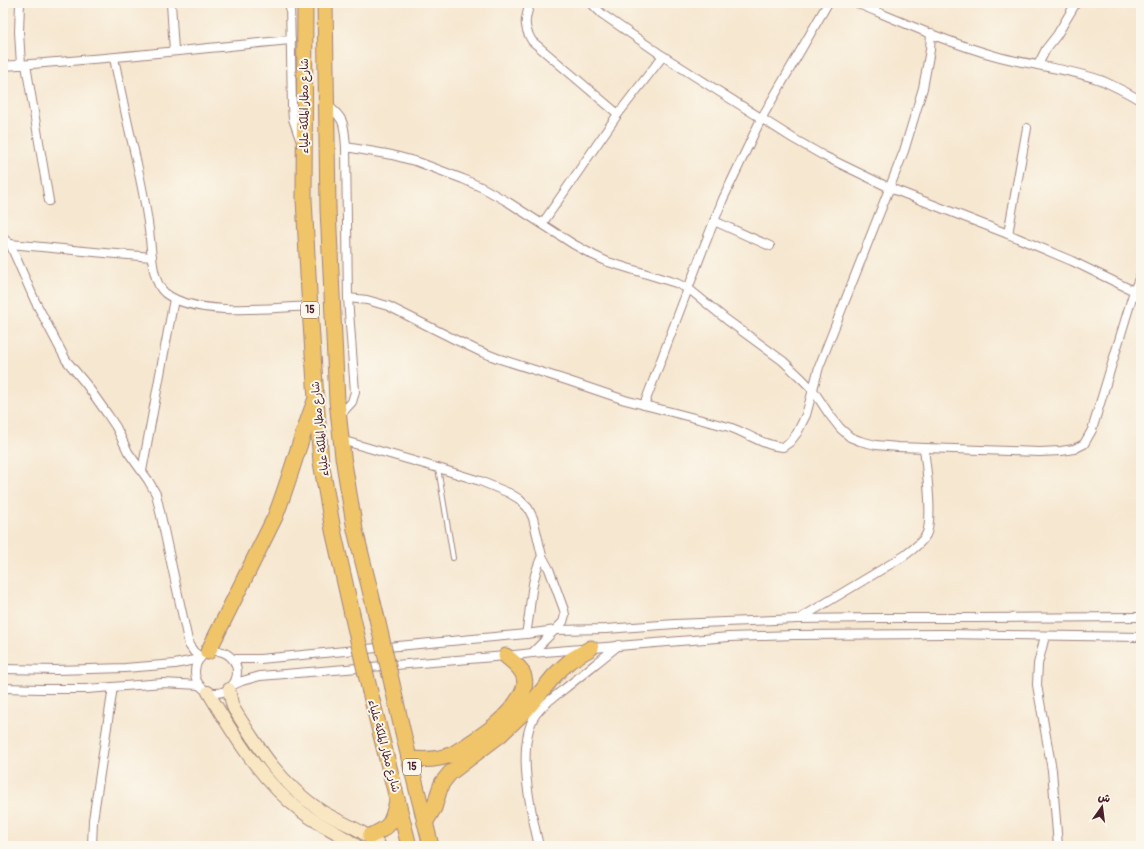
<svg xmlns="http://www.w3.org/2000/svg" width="1144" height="849" font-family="Pangolin,'Playpen Sans Arabic',sans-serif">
<rect width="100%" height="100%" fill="#fbf7ec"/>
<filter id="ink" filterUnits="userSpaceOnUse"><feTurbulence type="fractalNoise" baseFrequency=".025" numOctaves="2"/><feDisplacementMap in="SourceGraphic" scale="8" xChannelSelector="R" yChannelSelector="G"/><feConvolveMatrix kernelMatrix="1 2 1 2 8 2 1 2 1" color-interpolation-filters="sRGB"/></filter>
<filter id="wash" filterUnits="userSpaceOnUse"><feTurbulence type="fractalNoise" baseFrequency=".012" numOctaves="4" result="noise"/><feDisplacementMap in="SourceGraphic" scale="16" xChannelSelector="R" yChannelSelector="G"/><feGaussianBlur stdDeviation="0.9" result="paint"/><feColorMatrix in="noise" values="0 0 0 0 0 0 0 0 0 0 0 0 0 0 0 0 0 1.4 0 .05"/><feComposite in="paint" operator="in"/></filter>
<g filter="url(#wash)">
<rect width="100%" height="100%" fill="#f6e7d0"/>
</g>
<g filter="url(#ink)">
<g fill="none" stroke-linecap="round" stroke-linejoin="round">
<defs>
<polyline id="lane" points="438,468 453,558"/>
<g id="street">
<polyline points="20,3 19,32 21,65"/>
<polyline points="171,3 174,51"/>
<polyline points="290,3 292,106 293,119 300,139"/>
<path d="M530 3C525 19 523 26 532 41L618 114"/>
<polyline points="591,3 602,14 663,56 794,139 824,156 890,188 1008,234 1072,261 1134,291"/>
<path d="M856 3C902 22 948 43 996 56 1031 66 1069 68 1103 81 1116 87 1129 93 1141 101"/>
<path d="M114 58C120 87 126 117 133 146 140 177 147 207 150 239 152 254 152 282 165 293 195 317 272 308 310 306"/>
<polyline points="26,65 49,201"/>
<polyline points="1038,65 1046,49 1057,35 1076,3"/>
<path d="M3 66C99 60 195 49 291 40"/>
<path d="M326 104C345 119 344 123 346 147L348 298 355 392 352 402 339 416"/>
<polyline points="346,147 392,155 418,162 463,179 483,188 508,202 573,244 593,255 608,262 676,283 689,289 727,320 783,361 802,379 813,390 829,414 840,428 850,437 860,441 876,445 898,447 1040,452 1061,451 1074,449 1084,444 1092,430 1134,291 1141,274"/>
<polyline points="714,221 770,246"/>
<polyline points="542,224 618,114 663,56"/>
<polyline points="1008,234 1027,128"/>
<polyline points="3,238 10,244 105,253 152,257"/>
<polyline points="10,244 35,301 66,360 86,384 108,415 116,427 128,452 148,480 156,494 159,507 189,645 194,652 201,657"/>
<path d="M348 298 367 300 388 306 454 339 479 351 497 358 566 380 625 400 729 427C747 433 764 446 783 447L790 442 797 433 806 415 819 367 904 151 923 88 930 50 931 33"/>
<polyline points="644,405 705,244 723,199 761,119 828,3"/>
<polyline points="341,440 438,468 480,481 509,493 519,499 528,508 533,518 542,556 549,569 564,610 565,615 563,622 532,653"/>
<polyline points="142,471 174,299"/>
<path d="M799 619 904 556C912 550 921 544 926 535 934 520 926 466 924 448"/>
<path d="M526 634C532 606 529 583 542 556"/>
<polyline points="1045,636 1038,664 1037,685 1052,770 1058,846"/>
<circle cx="216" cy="672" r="21"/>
<polyline points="233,659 260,659 526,634 556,630 606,629 675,624 798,619 875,618 974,618 1141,617"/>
<polyline points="3,669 56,670 125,668 175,664 199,659"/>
<polyline points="233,685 242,681 260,676 506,656 532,653 729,637 794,635 944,634 1141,637"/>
<polyline points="3,688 41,689 87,689 163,683 199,685"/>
<polyline points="92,846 93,820 113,687"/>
<path d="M539 846C531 812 515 744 536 714 543 704 554 697 563 690 582 675 600 660 619 645"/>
</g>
<g id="secondary">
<path d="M229 689 232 704 234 709C260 750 279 782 320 810 340 823 363 829 380 846"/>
<path d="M208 692C234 736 261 781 302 812 320 826 340 833 357 846"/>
</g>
<g id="highway">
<polyline points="305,3 304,199 309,293 316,399 321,462 333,530 352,614"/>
<polyline points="325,3 328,209 337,401 343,457 355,530 375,610"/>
<path d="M208 652 275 517C290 479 300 439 315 401"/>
<path d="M393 688C404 741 418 793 431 846"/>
<polyline points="370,692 409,846"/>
<path d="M409 758C425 761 438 760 453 754 478 738 506 722 521 695 524 690 526 684 524 677 522 668 513 662 506 656"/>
<polyline points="425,823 434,808 439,791 442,783 450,773 500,735 526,710 554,676 562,668 571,660 591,648"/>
<path d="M370 836C391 827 392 823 397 801"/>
</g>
</defs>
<use href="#lane" stroke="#a0837e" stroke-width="6"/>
<use href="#street" stroke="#a0837e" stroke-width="10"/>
<use href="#secondary" stroke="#a0837e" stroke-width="14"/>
<use href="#highway" stroke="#a0837e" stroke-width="17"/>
<use href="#lane" stroke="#fff" stroke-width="4"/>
<use href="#street" stroke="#fff" stroke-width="8"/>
<use href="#secondary" stroke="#f9e7c3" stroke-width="12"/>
<use href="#highway" stroke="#f0c469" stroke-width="15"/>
<defs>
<g id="highway-bridge">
<polyline points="375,610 393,688"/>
<polyline points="352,614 370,692"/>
</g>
</defs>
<use href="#highway-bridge" stroke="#a0837e" stroke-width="17" stroke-linecap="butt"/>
<use href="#highway-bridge" stroke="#f0c469" stroke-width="15"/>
</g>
</g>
<g text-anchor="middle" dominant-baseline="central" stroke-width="4" stroke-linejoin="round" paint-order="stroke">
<g fill="#fbf7ec" stroke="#7f6065" stroke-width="1">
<rect x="301" y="302" width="18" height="16" rx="3"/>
<rect x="403" y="759" width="18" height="16" rx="3"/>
</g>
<g font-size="10" font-weight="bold" fill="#4a1f2b">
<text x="310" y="310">15</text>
<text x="412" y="767">15</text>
</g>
<g font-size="11" fill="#4a1f2b" stroke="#fbf7ec">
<text transform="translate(304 106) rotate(-90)">شارع مطار الملكة علياء</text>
<text transform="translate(320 429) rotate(-96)">شارع مطار الملكة علياء</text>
<text transform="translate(384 746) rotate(75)">شارع مطار الملكة علياء</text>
</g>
</g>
<rect width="1144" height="849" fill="none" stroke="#fbf7ec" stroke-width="16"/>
<g transform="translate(1102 807) rotate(14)" stroke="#fbf7ec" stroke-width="3" paint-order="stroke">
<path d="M0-3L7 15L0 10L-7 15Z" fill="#4a1f2b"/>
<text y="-6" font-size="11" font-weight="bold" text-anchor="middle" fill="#4a1f2b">ش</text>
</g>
</svg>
